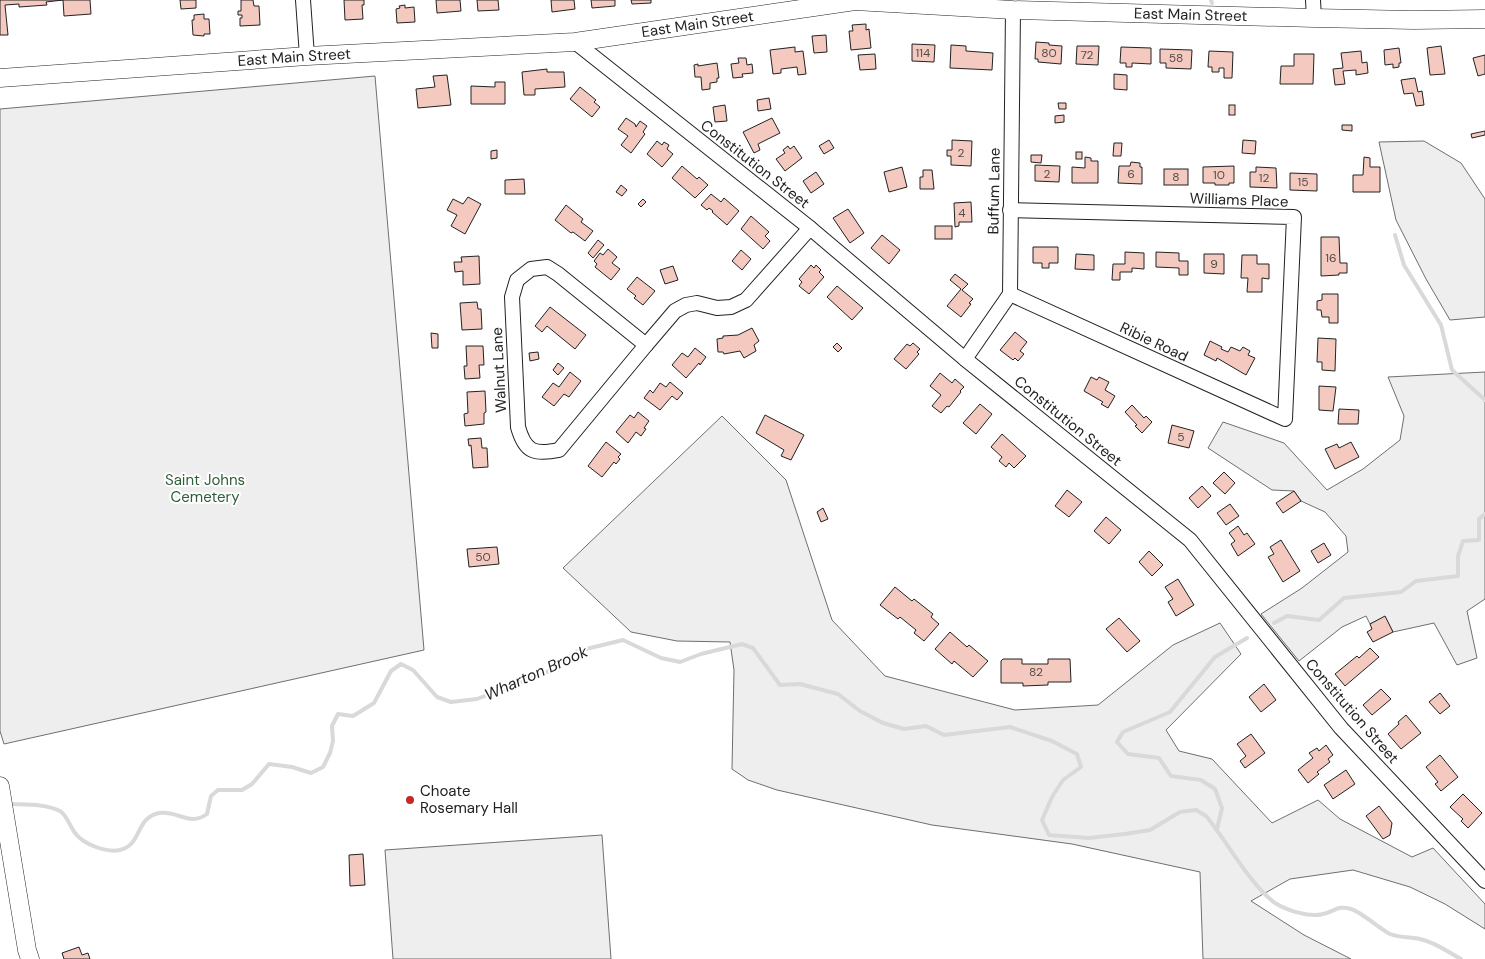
<svg xmlns="http://www.w3.org/2000/svg" width="1485" height="959" font-family="'DM Sans',sans-serif">
<rect width="100%" height="100%" fill="#fff"/>
<g fill="#eee" stroke="#6f6f6f">
<polygon points="375,76 424,650 4,744 0,731 0,109"/>
<polygon points="1424,141 1461,163 1485,199 1485,317 1450,320 1426,279 1396,220 1379,142"/>
<polygon points="1485,372 1485,599 1467,611 1477,658 1457,665 1434,623 1393,632 1385,617 1370,624 1366,616 1342,627 1299,661 1261,614 1302,588 1348,552 1346,536 1325,512 1301,501 1294,491 1272,490 1208,448 1223,422 1284,443 1327,490 1363,469 1400,440 1404,416 1388,377"/>
<polygon points="722,416 786,480 832,620 885,676 1015,710 1098,705 1173,645 1220,623 1241,654 1166,730 1179,751 1212,759 1272,823 1318,800 1340,819 1412,857 1433,848 1485,904 1485,929 1445,904 1410,887 1353,870 1290,879 1251,901 1304,935 1351,959 1203,959 1200,872 1072,844 932,825 777,790 748,780 732,769 734,670 730,642 677,641 631,632 563,568"/>
<polygon points="602,835 611,959 393,959 385,850"/>
</g>
<g fill="none" stroke-linecap="round" stroke-linejoin="round">
<g stroke="#d9d9d9" stroke-width="4">
<polyline points="1211,0 1212,3"/>
<polyline points="1395,235 1404,265 1441,325 1452,370 1485,400"/>
<polyline points="1274,623 1287,616 1319,620 1344,598 1401,592 1416,581 1458,576 1458,556 1463,541 1479,540 1479,519 1485,514"/>
<path d="M7 804C25 805 43 803 60 811 67 815 70 827 75 833 83 844 106 853 120 850 142 845 135 818 159 813 178 810 189 827 207 814L211 796 218 790H242L252 784 269 764 292 767 311 773 323 767 330 753 333 741 332 726 338 714 353 716 374 703 391 671 401 664 413 670 437 697 451 702 477 699 547 672 578 651 623 640 661 658 680 662 701 654 742 644 753 648 780 685 800 684 838 694 860 711 883 723 904 729 926 726 944 735 1010 727 1052 741 1077 754 1081 767 1063 780 1052 797 1042 820 1049 835 1089 838 1125 834 1150 830 1180 812 1196 810 1206 816C1227 841 1250 885 1275 903 1286 910 1310 918 1323 914 1336 911 1337 905 1351 909 1361 912 1379 928 1390 934 1400 938 1410 937 1420 939 1435 942 1448 952 1461 959"/>
<polyline points="1217,829 1222,808 1215,789 1201,780 1171,776 1159,758 1128,754 1117,742 1123,732 1170,712 1215,657 1247,638"/>
</g>
</g>
<g fill="#f3c9c0" stroke="#222">
<polygon points="0,0 90,0 91,14 64,16 63,0 46,2 47,5 19,7 19,4 5,5 8,35 0,35"/>
<polygon points="180,0 196,0 196,8 181,9"/>
<polygon points="241,0 253,0 254,6 259,6 260,25 240,26 240,18 242,18 242,15 238,15 238,11 241,11"/>
<polygon points="344,0 364,0 364,5 362,5 363,19 345,20"/>
<polygon points="436,0 460,0 461,11 437,13"/>
<polygon points="477,0 498,0 499,10 478,11"/>
<polygon points="551,0 574,0 575,9 552,12"/>
<polygon points="591,0 615,0 615,6 592,8"/>
<polygon points="631,0 651,0 651,3 632,4"/>
<polygon points="405,5 405,8 414,7 415,22 397,23 396,9 400,8 399,6"/>
<polygon points="204,14 204,19 209,19 210,34 204,34 204,36 193,35 192,20 194,20 194,15"/>
<polygon points="866,24 866,30 869,29 871,48 851,50 849,31 853,31 852,25"/>
<polygon points="826,35 827,52 814,53 812,36"/>
<polygon points="1036,42 1049,43 1049,45 1062,46 1061,64 1038,62 1038,59 1035,59"/>
<polygon points="912,44 935,45 934,62 912,61"/>
<polygon points="951,45 966,46 966,51 993,53 992,70 950,68"/>
<polygon points="1077,46 1099,46 1098,65 1076,64"/>
<polygon points="1441,46 1445,74 1430,75 1427,48"/>
<polygon points="795,47 795,52 803,51 806,74 798,75 797,67 781,69 781,73 773,74 770,50"/>
<polygon points="1121,47 1151,48 1151,64 1132,63 1132,67 1126,67 1126,63 1120,63"/>
<polygon points="1399,48 1401,63 1399,63 1399,67 1393,68 1393,64 1385,65 1384,50"/>
<polygon points="1160,49 1192,50 1191,69 1166,68 1166,63 1160,63"/>
<polygon points="1209,51 1233,52 1232,78 1224,78 1224,68 1219,68 1219,72 1212,72 1212,67 1208,67"/>
<polygon points="1361,51 1362,63 1367,62 1368,73 1356,75 1356,70 1343,71 1345,84 1335,85 1333,69 1343,68 1341,53"/>
<polygon points="875,54 876,69 860,70 858,55"/>
<polygon points="1294,54 1314,54 1313,84 1280,84 1281,66 1294,66"/>
<polygon points="1485,55 1485,74 1478,76 1473,58"/>
<polygon points="738,58 746,58 747,65 752,64 753,73 742,74 743,77 733,78 731,64 739,63"/>
<polygon points="717,63 719,78 717,78 717,82 710,83 710,89 702,90 701,77 695,77 694,65 698,64 698,66"/>
<polygon points="547,69 547,72 564,72 565,87 535,89 535,95 524,95 522,72"/>
<polygon points="1114,74 1127,75 1127,90 1114,89"/>
<polygon points="447,75 451,105 418,108 416,89 435,87 433,76"/>
<polygon points="1415,78 1418,92 1422,91 1424,105 1416,106 1413,93 1404,94 1401,80"/>
<polygon points="495,82 505,82 505,104 471,104 471,86 495,87"/>
<polygon points="580,87 596,100 594,102 600,107 592,117 570,99"/>
<polygon points="769,98 771,109 758,111 757,100"/>
<polygon points="1058,103 1066,103 1066,109 1059,109"/>
<polygon points="725,105 727,121 715,122 713,107"/>
<rect x="1229" y="105" width="6" height="10"/>
<polygon points="1064,115 1064,122 1055,123 1055,116"/>
<polygon points="626,118 635,124 636,127 640,121 647,126 643,132 645,134 631,153 621,145 628,136 618,129"/>
<polygon points="772,118 780,133 758,144 760,150 754,153 743,132"/>
<polygon points="1342,125 1352,125 1352,131 1342,130"/>
<polygon points="1485,131 1485,135 1472,138 1471,134"/>
<polygon points="829,140 834,148 824,154 819,146"/>
<polygon points="952,140 972,141 971,166 951,165 951,156 947,156 947,150 952,150"/>
<polygon points="1243,140 1256,141 1255,154 1242,153"/>
<polygon points="657,141 662,145 664,142 669,145 667,149 673,154 662,167 647,154"/>
<polygon points="1114,143 1122,143 1121,156 1113,156"/>
<polygon points="788,146 790,149 794,146 802,158 785,171 776,159 785,153 783,150"/>
<polygon points="497,150 497,158 491,159 491,151"/>
<rect x="1076" y="152" width="6" height="7"/>
<polygon points="1031,155 1042,155 1041,163 1031,162"/>
<polygon points="1085,157 1091,158 1091,161 1098,161 1098,183 1072,183 1072,167 1085,168"/>
<polygon points="1364,157 1370,158 1370,167 1380,167 1380,192 1353,192 1353,175 1363,175"/>
<polygon points="1131,162 1140,163 1140,167 1142,167 1142,184 1118,183 1119,166 1130,166"/>
<polygon points="1035,165 1060,166 1059,182 1035,181"/>
<polygon points="682,166 697,179 699,177 708,185 695,198 672,178"/>
<polygon points="1234,166 1234,183 1229,183 1229,185 1215,185 1215,183 1203,183 1203,167"/>
<polygon points="902,167 907,187 889,192 884,172"/>
<polygon points="1256,167 1276,168 1277,188 1250,187 1250,172 1256,172"/>
<rect x="1164" y="169" width="24" height="16"/>
<polygon points="923,170 932,170 934,189 920,189 920,177 923,177"/>
<polygon points="816,172 824,184 811,193 803,181"/>
<polygon points="1290,173 1317,174 1317,191 1290,190"/>
<polygon points="524,179 525,194 505,194 505,180"/>
<polygon points="621,185 627,190 622,196 616,192"/>
<polygon points="711,194 721,202 724,198 739,211 727,225 712,212 713,211 709,208 707,210 701,205"/>
<polygon points="468,197 481,204 465,234 451,226 457,215 447,210 453,199 463,204"/>
<polygon points="643,199 646,202 641,207 638,204"/>
<polygon points="971,202 972,222 959,222 959,226 955,227 954,203"/>
<polygon points="566,205 583,219 581,222 593,231 585,241 573,232 571,233 555,220"/>
<polygon points="848,209 864,233 850,243 833,218"/>
<polygon points="751,216 769,232 765,236 770,241 763,249 741,229"/>
<rect x="935" y="226" width="17" height="13"/>
<polygon points="882,235 900,250 889,264 871,248"/>
<polygon points="1321,237 1339,237 1340,263 1347,263 1347,273 1339,273 1339,275 1321,276"/>
<polygon points="598,240 604,245 593,258 588,253"/>
<polygon points="1033,247 1058,247 1058,263 1049,263 1049,268 1042,268 1042,263 1033,263"/>
<polygon points="608,249 617,257 612,263 620,269 611,280 595,267 597,264 594,261 600,253 603,255"/>
<polygon points="741,250 751,259 742,270 732,261"/>
<polygon points="1125,252 1144,253 1144,269 1132,268 1132,272 1120,272 1120,280 1112,280 1113,264 1125,264"/>
<polygon points="1156,252 1179,253 1179,261 1188,261 1188,275 1179,275 1179,268 1156,267"/>
<polygon points="1076,254 1094,255 1094,270 1075,269"/>
<polygon points="1204,254 1224,254 1224,274 1204,273"/>
<polygon points="1242,255 1257,255 1257,264 1269,264 1269,279 1262,278 1262,292 1247,292 1248,278 1241,278"/>
<polygon points="479,256 480,284 463,285 463,271 455,272 454,262 462,262 461,257"/>
<polygon points="811,265 814,268 816,265 821,270 819,272 824,277 809,294 799,286 802,282 799,279"/>
<polygon points="673,266 678,280 665,284 660,270"/>
<polygon points="955,274 968,284 962,290 973,299 969,303 971,304 961,317 947,306 961,289 950,280"/>
<polygon points="637,277 655,291 643,305 634,298 636,296 627,289"/>
<polygon points="837,286 863,308 852,320 827,297"/>
<polygon points="1322,294 1338,294 1338,323 1329,323 1329,317 1322,317 1321,310 1317,310 1317,301 1322,300"/>
<polygon points="477,302 478,309 481,309 482,329 462,330 460,303"/>
<polygon points="550,307 586,335 575,349 547,326 542,332 535,326"/>
<polygon points="752,328 759,341 754,345 756,351 744,358 740,351 724,354 723,352 718,352 717,339 723,338 723,336 738,335"/>
<polygon points="1015,332 1027,342 1020,351 1024,354 1018,361 1015,358 1013,360 1000,350"/>
<polygon points="431,333 438,334 438,348 432,348"/>
<polygon points="1318,338 1336,339 1335,371 1322,370 1322,362 1317,362"/>
<polygon points="1210,341 1222,347 1221,349 1228,352 1231,347 1240,351 1243,347 1250,351 1248,355 1255,358 1246,375 1217,358 1216,361 1204,355"/>
<polygon points="837,343 842,348 838,352 833,347"/>
<polygon points="913,343 920,349 917,352 919,354 906,369 894,359 907,344 910,346"/>
<polygon points="466,346 483,346 484,365 479,365 480,378 465,379 464,366 467,366"/>
<polygon points="695,348 706,357 700,365 699,363 686,378 672,365 682,353 688,357"/>
<polygon points="538,352 539,359 530,361 529,353"/>
<polygon points="558,363 564,368 558,375 553,370"/>
<polygon points="570,372 581,381 569,397 564,394 554,406 542,397 553,383 559,387"/>
<polygon points="940,373 952,383 955,379 964,387 960,391 961,392 949,407 947,406 941,413 932,406 941,395 930,386"/>
<polygon points="1091,377 1097,380 1099,377 1109,382 1105,390 1115,396 1108,408 1101,404 1103,402 1084,391"/>
<polygon points="670,382 683,393 677,400 672,396 660,410 644,398 650,390 653,393 660,383 666,387"/>
<polygon points="1319,386 1336,387 1333,411 1319,410"/>
<polygon points="485,391 486,412 484,413 484,424 465,426 464,414 468,413 467,392"/>
<polygon points="980,404 992,414 976,434 963,423"/>
<polygon points="1132,405 1144,418 1146,416 1152,422 1142,433 1135,426 1137,425 1125,412"/>
<polygon points="1339,409 1359,410 1358,424 1338,424"/>
<polygon points="638,412 649,421 644,428 646,429 641,436 636,432 628,443 616,432 630,415 634,418"/>
<polygon points="765,415 804,435 791,460 781,456 784,450 756,433"/>
<polygon points="1172,425 1194,431 1189,448 1168,443"/>
<polygon points="1002,434 1026,456 1014,468 1009,463 1006,467 999,461 1002,457 991,447"/>
<polygon points="481,438 482,448 487,448 488,467 473,468 471,445 469,446 468,439"/>
<polygon points="606,442 621,454 618,457 620,459 616,464 614,462 602,477 588,466"/>
<polygon points="1351,442 1359,457 1335,469 1325,449 1337,444 1339,448"/>
<polygon points="1224,472 1235,483 1225,494 1213,483"/>
<polygon points="1202,486 1211,496 1198,508 1189,498"/>
<polygon points="1067,490 1082,502 1069,517 1055,506"/>
<polygon points="1294,491 1301,501 1283,513 1276,503"/>
<polygon points="1230,504 1239,516 1226,525 1217,513"/>
<polygon points="823,508 828,519 821,522 817,512"/>
<polygon points="1106,517 1121,530 1109,544 1094,531"/>
<polygon points="1238,526 1244,535 1247,533 1255,544 1238,556 1231,544 1235,541 1229,533"/>
<polygon points="1281,540 1300,571 1283,582 1268,557 1274,554 1270,547"/>
<polygon points="1324,543 1331,555 1318,563 1311,551"/>
<polygon points="497,547 499,564 469,567 467,549"/>
<polygon points="1149,551 1163,565 1152,576 1139,562"/>
<polygon points="1178,579 1194,605 1176,616 1168,602 1173,599 1165,587"/>
<polygon points="895,587 912,601 914,599 933,614 931,617 939,624 924,641 914,633 916,630 900,617 898,619 880,605"/>
<polygon points="1385,616 1393,632 1373,642 1367,632 1372,629 1370,624"/>
<polygon points="1119,618 1140,641 1127,652 1106,629"/>
<polygon points="950,632 967,647 969,645 988,661 973,677 954,661 952,664 935,649"/>
<polygon points="1370,648 1379,657 1345,686 1335,674 1357,656 1359,658"/>
<polygon points="1003,659 1022,659 1022,664 1048,664 1048,659 1070,659 1071,682 1048,682 1048,685 1023,686 1023,683 1001,683 1001,661"/>
<polygon points="1264,684 1276,700 1261,712 1249,697"/>
<polygon points="1381,689 1391,699 1372,715 1363,705"/>
<polygon points="1440,693 1450,706 1440,714 1429,702"/>
<polygon points="1406,715 1421,733 1401,749 1388,734 1399,724 1398,722"/>
<polygon points="1251,734 1265,753 1245,768 1240,761 1246,756 1237,744"/>
<polygon points="1326,745 1333,755 1328,759 1330,762 1317,772 1319,774 1308,783 1298,770 1313,758 1309,753 1317,748 1319,751"/>
<polygon points="1440,755 1458,777 1441,791 1435,784 1438,782 1426,767"/>
<polygon points="1346,770 1355,784 1333,799 1324,785"/>
<polygon points="1463,794 1482,813 1468,828 1461,821 1463,819 1450,807"/>
<polygon points="1379,806 1392,823 1390,835 1383,839 1366,816"/>
<polygon points="363,854 365,885 350,886 349,855"/>
<polygon points="79,947 82,955 88,953 90,959 64,959 62,953"/>
</g>
<g fill="none" stroke-linecap="round" stroke-linejoin="round">
<defs>
<g id="minor">
<polyline points="303,0 307,56"/>
<polyline points="1313,0 1314,18"/>
<polyline points="575,42 810,228 965,359 1190,540 1341,728 1485,881"/>
<path d="M547 267 558 274 646 345 559 450C534 455 525 452 518 427L512 297 517 280 531 269Z"/>
<polyline points="1010,294 1285,419 1294,217 1010,210"/>
<polyline points="646,345 675,311 686,305 697,303 717,308 731,307 746,300 810,228"/>
<polyline points="965,359 1010,294 1013,10"/>
</g>
<g id="major">
<path id="s1" d="M0 78 307 56 575 42 855 1 1013 10 1314 18 1414 20 1485 19"/>
<polyline points="0,786 27,950 30,959"/>
</g>
</defs>
<use href="#minor" stroke="#222" stroke-width="16"/>
<use href="#major" stroke="#222" stroke-width="19"/>
<use href="#minor" stroke="#fff" stroke-width="14"/>
<use href="#major" stroke="#fff" stroke-width="18"/>
</g>
<circle fill="#c62828" stroke="#fff" stroke-width="2" cx="410" cy="800" r="5"/>
<g text-anchor="middle" dominant-baseline="central" stroke-width="4" stroke-linejoin="round" paint-order="stroke">
<g font-size="12" fill="#564c4a">
<text x="923" y="53">114</text>
<text x="1049" y="53">80</text>
<text x="1087" y="55">72</text>
<text x="1176" y="58">58</text>
<text x="961" y="153">2</text>
<text x="1047" y="174">2</text>
<text x="1131" y="174">6</text>
<text x="1219" y="175">10</text>
<text x="1176" y="177">8</text>
<text x="1264" y="178">12</text>
<text x="1303" y="182">15</text>
<text x="962" y="213">4</text>
<text x="1331" y="258">16</text>
<text x="1214" y="264">9</text>
<text x="1181" y="437">5</text>
<text x="483" y="557">50</text>
<text x="1036" y="672">82</text>
</g>
<g font-size="15" fill="#222" stroke="#fff">
<text stroke="none"><textPath href="#s1" startOffset="1195">East Main Street</textPath></text>
<text stroke="none"><textPath href="#s1" startOffset="700">East Main Street</textPath></text>
<text stroke="none"><textPath href="#s1" startOffset="295">East Main Street</textPath></text>
<text transform="translate(755 164) rotate(38)">Constitution Street</text>
<text transform="translate(994 191) rotate(-89)">Buffum Lane</text>
<text transform="translate(1239 200) rotate(2)">Williams Place</text>
<text transform="translate(1154 342) rotate(25)">Ribie Road</text>
<text transform="translate(499 370) rotate(-93)">Walnut Lane</text>
<text transform="translate(1068 421) rotate(39)">Constitution Street</text>
<text transform="translate(1352 711) rotate(49)">Constitution Street</text>
</g>
<g font-size="15" fill="#2f5e38" stroke="#fff">
<text x="205" y="480">Saint Johns<tspan x="205" dy="17">Cemetery</tspan></text>
</g>
<g font-size="15" fill="#222" stroke="#fff" text-anchor="start">
<text x="420" y="791">Choate<tspan x="420" dy="17">Rosemary Hall</tspan></text>
</g>
<g font-size="16" font-style="italic" fill="#222" stroke="#fff">
<text transform="translate(536 673) rotate(-24)">Wharton Brook</text>
</g>
</g>
</svg>
